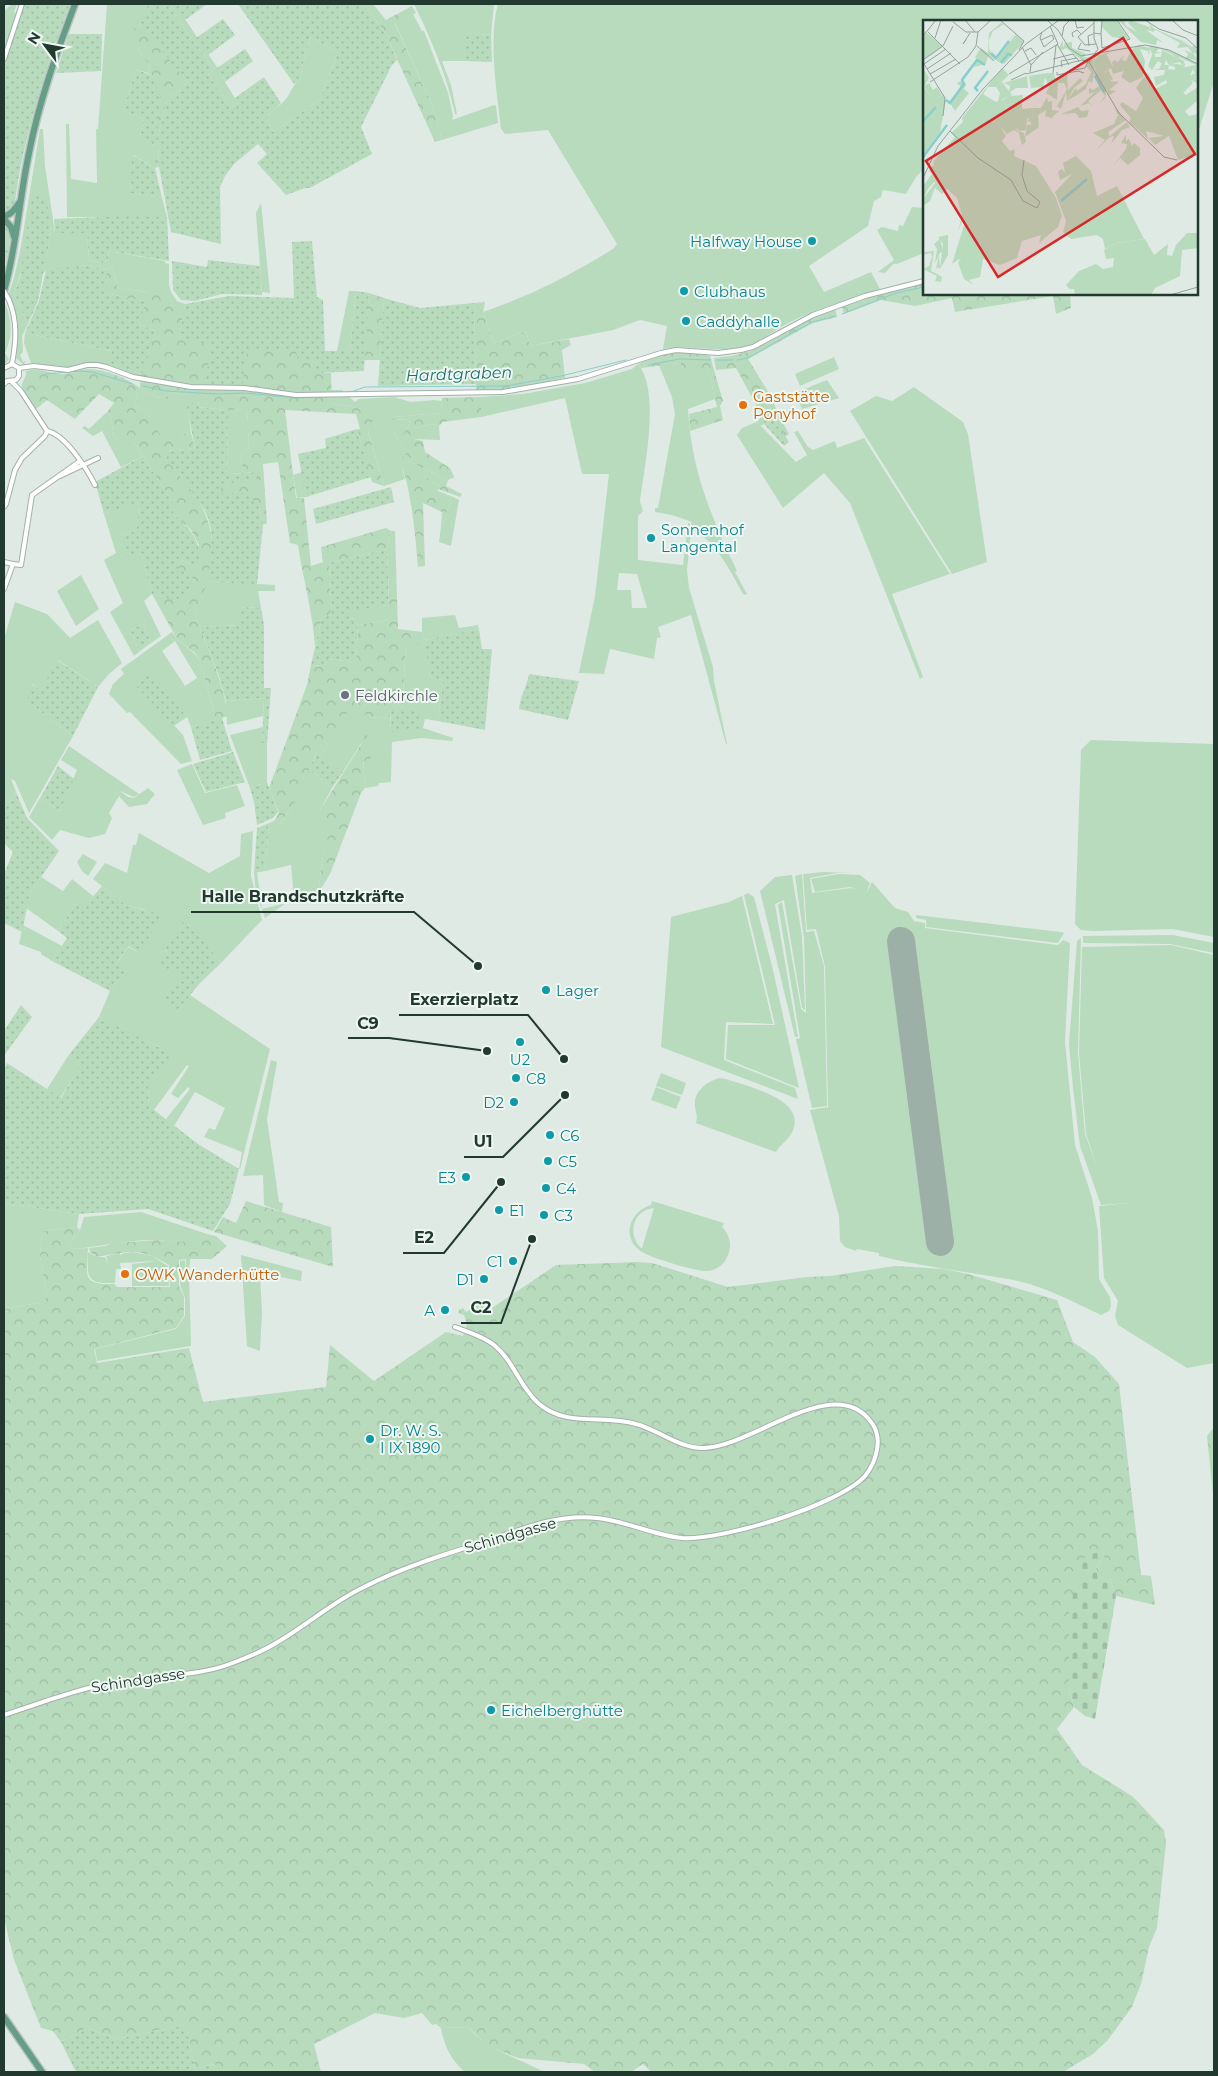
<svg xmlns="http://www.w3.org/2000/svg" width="1218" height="2076" font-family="Montserrat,sans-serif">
<defs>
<pattern id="forest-crowns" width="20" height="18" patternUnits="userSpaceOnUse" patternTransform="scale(1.25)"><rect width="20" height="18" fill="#b8dbbd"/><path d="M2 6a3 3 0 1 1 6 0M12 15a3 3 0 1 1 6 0" fill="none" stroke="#9ebda3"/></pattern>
<pattern id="cemetery-stones" width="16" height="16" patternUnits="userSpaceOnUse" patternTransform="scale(1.25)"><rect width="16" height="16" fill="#b8dbbd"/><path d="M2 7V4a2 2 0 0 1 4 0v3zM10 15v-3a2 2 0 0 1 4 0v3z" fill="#9ebda3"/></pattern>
<pattern id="garden-dots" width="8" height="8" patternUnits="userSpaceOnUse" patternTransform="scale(1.25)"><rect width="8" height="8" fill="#b8dbbd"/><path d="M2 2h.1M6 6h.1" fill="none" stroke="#9ebda3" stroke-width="1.8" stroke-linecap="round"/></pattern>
</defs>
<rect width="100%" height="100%" fill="#dfeae4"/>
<g fill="#b8dbbd" fill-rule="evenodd">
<polygon points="12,4 17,4 14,12 19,15 4,59 4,11"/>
<polygon points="107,4 144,4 149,9 143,22 135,29 139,52 150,66 148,73 136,70 123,111 144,119 140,135 156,147 155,168 133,155 130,193 162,198 167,217 67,217 66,124 69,124 71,179 97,183 96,129 98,129"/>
<polygon points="167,4 175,4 226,81 225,82 238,103 231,108 208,74 214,69"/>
<path d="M414 4H494L491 35 466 33 464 61H442L451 85 457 114H455C447 76 431 39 414 4Z"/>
<path d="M498 4H1214V82L1197 136V21H924V169L916 177 906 194 883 190 881 197 874 201 868 226 809 266 824 292 871 272 880 289C850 299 819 308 790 322 774 330 760 343 743 347 716 353 689 344 663 349L667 326 640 320 613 330 530 346 526 331 494 343 483 312C532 295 569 276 613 249L617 244 548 130 505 134 501 129C497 93 488 39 498 4Z"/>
<polygon points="413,14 422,31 424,31 448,93 453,116 452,120 494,105 496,106 498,123 442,140 433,107 395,23"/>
<path d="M310 37 338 52 320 100 273 132 267 117C271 110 279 107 285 100 291 94 292 85 299 80Z"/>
<polygon points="40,129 43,129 45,166 55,233 87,233 89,260 102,263 108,260 109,251 165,261 165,263 169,264 169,284 171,292 148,292 118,288 112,267 107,270 85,265 43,272 51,232 45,196 14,294 28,324 22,336 23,352 20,355 23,362 26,361 24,365 16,358 18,324 9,293 14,278 21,246"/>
<polygon points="261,203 270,293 262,292 256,213"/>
<polygon points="912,207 924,208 924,253 897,264 893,264 885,273 878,272 894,260 877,230 882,227 898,231 899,225 903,226"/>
<polygon points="349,291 356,291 350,351 337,351"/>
<path d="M5 303C12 320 13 337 5 353L9 359 4 365V306Z"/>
<polygon points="25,333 112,351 110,363 142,374 140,377 109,365 83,363 66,368 31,363 24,343"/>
<polygon points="834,357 839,369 800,386 795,374"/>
<path d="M680 363 684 369 708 368 715 399 688 409C691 469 711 517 737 571L735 572 747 594 744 595C731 574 715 537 691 530L687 570 689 588 713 667 714 681 727 744H726L691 615 658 627 661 637 657 638 654 659 610 649 604 674 579 673 595 596 609 474H582L565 398 481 417V397L523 394 585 383 632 369 638 364C661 392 644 467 640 502L643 511 638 516V560L683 565 688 523 691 525 692 522 672 515 655 512V508H658L675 414 672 397 659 365ZM619 573 637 574 647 608H632L631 590H617Z"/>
<polygon points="827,380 839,398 802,409 795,393"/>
<polygon points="914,387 963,422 968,434 987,562 952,574 850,411 876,396 892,401"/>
<polygon points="140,388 156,397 168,399 170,392 200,398 198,404 187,403 191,433 161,437 147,412 134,405"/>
<polygon points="331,390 342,390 355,402 359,399 394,397 411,402 434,400 442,401 441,413 392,417 392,420 409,419 410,424 402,435 393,430 406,454 401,464 405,479 384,486 362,409 332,403"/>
<polygon points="247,409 249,448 241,456 243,473 227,474 228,410"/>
<polygon points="107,412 110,415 114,437 122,442 134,442 143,456 121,467 102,431 93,436 82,428 85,426 89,429"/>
<polygon points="757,422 796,462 807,455 794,432 798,431 808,447 813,450 835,441 837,448 864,438 950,574 892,594 923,677 920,679 850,503 824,473 783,508 737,435 742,428"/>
<polygon points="433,424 439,426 440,440 414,439 414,428"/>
<polygon points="409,461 444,479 439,486 406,465"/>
<polygon points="302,472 306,497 297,498 293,475"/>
<polygon points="451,496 459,500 451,546 439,542 441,527 444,525"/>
<polygon points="137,502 139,508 136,531 122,535 141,553 152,594 144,601 161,636 151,643 143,623 130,631 140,651 134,656 110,612 123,603 104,560 116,553 104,514"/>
<polygon points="391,531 395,531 397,598 389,599 387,549"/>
<polygon points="81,575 99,609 76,626 57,591"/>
<path d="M208 581 275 585V591H258L261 608 241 607V625L200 627C189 614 202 595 208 581Z"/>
<polygon points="15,602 47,614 70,638 98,620 122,663 109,674 98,687 58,660 41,690 32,684 29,703 73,736 29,813 15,781 11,779 16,792 4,810 4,639"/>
<polygon points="389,605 389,620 358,625 357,618 348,619 349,610"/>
<polygon points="455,615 459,628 478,625 479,629 425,640 422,632 422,618"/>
<path d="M172 632C179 644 193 649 200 661L216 720 191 727 187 717 151 674 136 685 183 735 192 761 181 764 130 712 127 713 109 694 113 684 124 674 121 669ZM175 641 197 678 185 686 162 651Z"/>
<polygon points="422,643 426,643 430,677 443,680 438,721 425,719 423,728 453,738 452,741 421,738 392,742 391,782 379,783 378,786 365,788 362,742 343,772 320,757 350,707 371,717 390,719 391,732 414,709 402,709 406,647"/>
<polygon points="264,698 263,716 227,725 226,701"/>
<polygon points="263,727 262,743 267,745 267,782 250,788 230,735"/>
<polygon points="1091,740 1214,744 1214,937 1173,929 1093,931 1081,930 1075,924 1081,750"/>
<polygon points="69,746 139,794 134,797 120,791 128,797 134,798 148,788 155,794 147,804 129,807 119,796 109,813 112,818 105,834 89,838 60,830 52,840 29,817 40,798 60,811 77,770 61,760"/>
<polygon points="192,764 205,793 237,785 245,806 225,813 226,818 203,825 177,770"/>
<path d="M309 769 332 788 320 810 333 822 323 856 319 885 322 887 316 893 294 898 291 865 265 871 269 823 274 821 280 824C293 807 300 788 309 769Z"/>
<polygon points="253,831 251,876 262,920 221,963 188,924 164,951 167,952 181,976 177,1012 190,995 270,1049 240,1169 239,1169 242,1152 204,1137 209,1128 215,1130 225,1108 195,1092 174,1126 166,1119 190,1089 188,1087 178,1098 171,1094 189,1066 187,1065 154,1110 149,1106 148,1087 159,1047 132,1035 99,1017 110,991 126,970 117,963 128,947 140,953 146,910 126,905 93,879 105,863 127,873 133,845 136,845 139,833 209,873 240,856 241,834"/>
<polygon points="83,854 97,862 88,876 82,871 77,862"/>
<polygon points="257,872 262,909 286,903 265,918 256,893 254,873"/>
<path d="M824 872 850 873H837L810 878 812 893 851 888 860 891 850 887 815 892 811 879 839 874 860 875 870 883 866 894 872 882 895 908 908 912 914 921 925 923V928L1058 945 1063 940 1070 943 1065 1042 1075 1145 1092 1198 1098 1231 1099 1279 1110 1297 1111 1306 1109 1311 1101 1315C1071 1301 1040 1284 1008 1279 965 1272 921 1266 879 1256V1253L857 1249 856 1251 845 1247 840 1241 839 1216 810 1110 828 1107 825 967 816 929 807 930 803 874Z"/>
<polygon points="802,874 806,932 814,931 824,966 827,1106 812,1108 796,1039 800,1038 778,905 782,902 801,1009 806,1013 804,938 795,876"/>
<polygon points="792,875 802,936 805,1010 802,1008 784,900 775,904 798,1037 795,1037 760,891 775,877"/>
<polygon points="41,877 63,891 72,879 93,896 83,909 75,904 58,931 26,908 30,893"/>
<polygon points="748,893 754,897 773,970 799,1088 726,1059 728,1025 775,1025 744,895"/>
<polygon points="742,896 773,1024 726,1022 724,1060 795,1088 798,1099 661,1047 671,917 729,902"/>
<polygon points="916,915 1061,932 1064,933 1058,943 926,927 926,920 916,918"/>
<polygon points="23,925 62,946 52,961 41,954 41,952 19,944"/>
<polygon points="1173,935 1214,943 1214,953 1170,944 1083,943 1083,936"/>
<polygon points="1081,938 1078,1053 1085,1134 1098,1169 1086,1134 1079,1053 1082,947 1171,945 1214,955 1214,1363 1187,1368 1118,1325 1115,1316 1118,1301 1104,1278 1099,1206 1129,1203 1101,1205 1080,1146 1073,1088 1069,1044 1077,941"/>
<polygon points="68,1056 82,1063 60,1098 47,1089"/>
<polygon points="271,1060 277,1062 267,1119 279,1202 283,1203 282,1212 264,1205 263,1175 243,1176"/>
<polygon points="661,1073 686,1083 682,1095 656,1086"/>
<path d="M719 1078 726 1079C746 1086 802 1098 794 1127 791 1139 781 1143 776 1152L696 1123C698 1115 696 1114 695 1107 693 1092 706 1082 719 1078Z"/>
<polygon points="656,1087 681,1097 676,1109 651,1100"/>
<path d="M652 1201 724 1223 722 1227C730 1235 732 1245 728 1255 725 1264 717 1270 708 1271 697 1272 647 1257 639 1250 621 1235 631 1211 651 1205ZM654 1208 642 1248H641C627 1234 633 1210 654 1208Z"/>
<polygon points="4,1203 79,1214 77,1227 42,1231 40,1256 47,1297 38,1303 4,1309"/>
<path d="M141 1212 207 1234 204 1241C195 1242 185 1243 176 1242 170 1242 163 1240 157 1240 128 1239 100 1247 72 1249L69 1244 80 1230 84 1217Z"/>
<path d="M88 1252 97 1257H105L108 1264 106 1256 120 1253V1256L121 1254 131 1252 150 1255 149 1256H152L168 1266 169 1286H132V1264L158 1261 120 1263 121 1269H116L115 1283C87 1284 87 1279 88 1252Z"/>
<polygon points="241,1255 302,1271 301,1281 260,1273 262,1313 260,1351 247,1346"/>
<polygon points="185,1260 186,1272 189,1272 191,1346 97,1361 95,1349 176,1329 185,1316 185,1298 180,1285 180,1261"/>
<path d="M468 2027C487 2050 518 2058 544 2072H465C451 2060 444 2046 441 2028Z"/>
</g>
<g fill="url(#forest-crowns)" fill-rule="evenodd">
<polygon points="364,4 373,4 386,20 412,6 416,13 395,24 433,107 442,140 435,142 385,33"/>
<polygon points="141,24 188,82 167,101 158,136 159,167 155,168 155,133 158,114 152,75 148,73 150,66 139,52 134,29"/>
<path d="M4 222C15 233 8 253 4 267Z"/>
<path d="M112 267 118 288 148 292H171L177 301 185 304 179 336 247 351H297L316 361V373H331L332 403 362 409 373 420 368 431 384 486 372 482 357 429H360L356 414 285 410 296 498H304L311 566 323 562 321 547 386 528 391 531 387 549 329 563 332 615 322 617 315 647C313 613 303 579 298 545L290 543 278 462 263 464 267 523 263 525 259 506 220 494 221 484 258 472 243 473 241 456 249 448 247 409 228 410 198 407 199 398 170 392 168 399 156 397 140 388 134 405 147 412 161 436 191 433 195 448 167 451C186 481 214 513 212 550 211 560 210 572 208 581 204 596 188 613 200 627 211 657 224 685 228 716L216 720 200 661 195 653 177 639 152 594 183 601 178 567 182 560 190 564 199 545 191 530 172 513V501L134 442H122L114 437 110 415 107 412 114 403 99 394 75 419 47 400 35 410C31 404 23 394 22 387 21 382 27 377 26 371 39 367 48 373 61 374 70 374 79 370 88 369 105 369 126 378 140 388V377L156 331 139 324 145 302 107 293V270Z"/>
<polygon points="924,284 924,294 1070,294 1071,308 1056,314 1053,296 955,312 952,298 915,306 881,300 844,314 842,307 883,293"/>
<polygon points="369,293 384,298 380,360 364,360"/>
<polygon points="485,302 483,312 494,343 526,331 530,346 569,339 571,345 562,350 565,378 503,390 476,390 474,303"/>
<polygon points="835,309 837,317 813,323 748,359 772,398 779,416 789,434 785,437 773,418 761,426 757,422 762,416 736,368 716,370 714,358 731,356 751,351 794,325"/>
<polygon points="676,351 706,354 710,356 723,401 720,406 723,420 690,431 689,414 717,407 708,369 684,369 680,363 641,368 638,364 659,354"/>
<path d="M481 397V417L443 422 439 426 433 424 414 428V439L423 441 425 452 450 468 454 477 448 480 446 486 462 494 460 497 438 489V491L451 496 444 525 441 527 442 512 423 503 425 566 418 567C416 544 411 477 398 461L406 454 393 430 385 432 383 428 394 426 402 435 410 424 409 419 392 420V417L441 413 442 398ZM409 461 444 479 439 486 407 465Z"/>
<polygon points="397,598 398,629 422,632 426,643 406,647 402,709 391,709 390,719 371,717 350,708 320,757 316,755 294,803 280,824 274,821 279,813 269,788 307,685 311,665 325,666 327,659 356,662 358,625 389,620 389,599"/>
<polygon points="362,734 369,736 371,758 363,762 365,788 361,793 330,874 322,887 319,885 323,856 332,822 319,818 320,810 362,743 359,741"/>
<polygon points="246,1201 331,1227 333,1267 214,1232 223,1217 236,1223"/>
<path d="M77 1227 80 1230 69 1244 72 1249 88 1248C87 1276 81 1285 114 1284L117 1287H170L169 1265C140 1247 130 1251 97 1257L90 1252 89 1248 105 1246 114 1243 158 1240 176 1242 204 1241 207 1234 216 1236 227 1246 212 1259H190L189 1271 186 1272V1259L179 1260V1286L184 1297V1316L176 1328 94 1349 97 1363 189 1348 203 1402 326 1387 330 1345 374 1381 446 1332 463 1336 467 1324 464 1315 458 1313 459 1310 463 1308 466 1312 473 1307 484 1302 489 1310 556 1265 636 1262 652 1263 728 1287 807 1277 830 1276 895 1266 944 1269 968 1274 1057 1300 1073 1342 1095 1357 1119 1384 1141 1575 1151 1576 1155 1605 1116 1596 1110 1579 1098 1577 1096 1568 1104 1558 1103 1550 1069 1608V1688L1074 1707 1057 1729 1082 1765 1132 1796 1140 1804 1164 1830 1166 1843 1157 1928 1149 1947 1141 1984 1132 2007 1107 2041 1093 2054 1063 2072H651L643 2064 631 2072H595L584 2064 518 2058 488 2046 468 2027 441 2028 436 2024 432 2025 422 2013 404 2018 375 2013 314 2044 321 2072H218L215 2064 195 2069 186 2025 116 2039 87 2028 61 2042 53 2031 41 2028 14 1960 4 1918V1309L38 1303 47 1297 40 1256 42 1231Z"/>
<polygon points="1214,1427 1214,1504 1207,1436"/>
</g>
<polygon fill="url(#cemetery-stones)" points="1103,1549 1104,1558 1096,1568 1098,1577 1110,1579 1116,1596 1095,1719 1085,1716 1074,1707 1069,1688 1069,1608 1083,1559"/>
<g fill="url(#garden-dots)">
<path d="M22 4H70C46 68 24 133 15 202L13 208 4 213V59Z"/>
<polygon points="144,4 167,4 214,69 208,74 231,108 238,103 235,98 264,77 281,103 269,114 267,117 273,132 320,100 338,52 310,37 299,80 294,84 238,4 364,4 385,33 397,60 392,65 361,127 372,154 310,188 305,188 286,195 257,163 267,154 258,144 235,163 225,176 220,187 221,244 171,232 159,167 158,136 167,101 188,82 142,27 141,23 149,9"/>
<polygon points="174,4 207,4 185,20"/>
<polygon points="223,19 235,35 208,55 196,38"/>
<polygon points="465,33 491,35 492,62 464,61"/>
<polygon points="69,34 102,34 101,71 56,73"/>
<polygon points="245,49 253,61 226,81 217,68"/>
<polygon points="136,70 152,75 160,96 156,147 140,135 144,119 123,111"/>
<polygon points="132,155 155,168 162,198 130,193"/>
<polygon points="46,196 51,232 38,301 28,324 14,294 21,274 31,197"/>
<polygon points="129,216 167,217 169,261 109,251 108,260 102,263 89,260 87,233 55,233 54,219"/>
<polygon points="312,241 317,297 323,300 325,351 350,351 356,291 369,293 364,371 315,373 316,361 298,360 296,351 247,351 242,386 205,386 211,346 179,336 185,304 229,296 294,298 292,242"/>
<polygon points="208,260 260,266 262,295 222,294 195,301 181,300 173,290 172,261 207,267"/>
<polygon points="85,265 107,270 107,293 146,302 139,324 156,331 142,374 109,363 112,351 25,333 39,301 46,270"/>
<polygon points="384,298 420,308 474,303 476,384 378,386"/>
<path d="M186 402 198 404V407L228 410 227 474 258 472 259 480 221 484V493H246L259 506 263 525 257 585 208 581C210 561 215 538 208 518 202 501 178 475 167 460V451L195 448Z"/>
<polygon points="773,418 789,442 784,446 764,424"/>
<polygon points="357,429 371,477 306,497 298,454 326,448 325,439"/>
<path d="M143 456 172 501V513C189 528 197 535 201 558L198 563 190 564 182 560 178 567 193 578 183 602 152 594 141 553 127 557 122 535 136 531 139 508 137 503 104 514 95 482Z"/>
<polygon points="391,487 394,502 316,524 313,509"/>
<polygon points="387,549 389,605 349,611 349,619 358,618 356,662 327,659 325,666 311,665 322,617 332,615 329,563"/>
<polygon points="241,607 261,608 264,625 264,688 271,688 267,745 262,743 264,698 226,701 219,676 200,627 241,625"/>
<polygon points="143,623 151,643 140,651 130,631"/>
<polygon points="479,629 482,649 492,649 485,730 438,721 443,680 430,677 425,640"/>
<polygon points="57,660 98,687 73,736 29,703 27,690 31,684 41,690"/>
<polygon points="151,673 187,717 174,726 135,685"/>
<path d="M529 674 579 681 568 720 519 709C520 697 527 686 529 674Z"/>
<polygon points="391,709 414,709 421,711 419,729 390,732"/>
<polygon points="222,718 232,751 200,760 191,727"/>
<polygon points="233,752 245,782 206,792 193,764"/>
<polygon points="317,754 343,772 332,788 309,769"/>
<polygon points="58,766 74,779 60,811 40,798"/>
<polygon points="267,782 278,812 273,818 257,825 254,802 250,788"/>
<polygon points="16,792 27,818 59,851 30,893 22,932 4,923 4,874 13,852 4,843 4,810"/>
<polygon points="269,823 265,871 254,873 257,828"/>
<polygon points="102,886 126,905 162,915 140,953 128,946 117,963 127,969 110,991 52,961 67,938 58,931 75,904 83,908"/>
<polygon points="183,922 192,927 221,963 199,984 177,1012 163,998 180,976 159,964 167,952 164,950"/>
<polygon points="21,1005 32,1017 4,1056 4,1031"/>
<polygon points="99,1017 172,1054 148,1087 149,1106 198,1144 239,1169 230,1204 213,1231 148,1209 79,1214 4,1203 4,1069 7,1063 61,1098 81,1063 68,1056"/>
<polygon points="186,2025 195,2069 215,2064 218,2072 76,2072 61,2042 87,2028 116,2039"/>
</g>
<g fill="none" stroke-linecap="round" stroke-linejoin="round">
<g stroke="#88cece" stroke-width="1">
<polyline points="842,314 896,293 924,287"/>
<polyline points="717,360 733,360"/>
<polyline points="737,360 748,358 797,330 813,322 835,316"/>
<polyline points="649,365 679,359 711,360"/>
<polyline points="45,374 80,371 92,372 133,384"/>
<polyline points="143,386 166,391 217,394 245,393 297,398 320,397"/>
<polyline points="351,392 365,387 506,386 561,376 626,360"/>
</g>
<polyline stroke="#9db0a7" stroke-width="28" points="901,941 940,1242"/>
<defs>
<g id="minor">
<polyline points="4,59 22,4"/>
<path d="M9 300C18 322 16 342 12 364"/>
<polyline points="4,368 12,364"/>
<polyline points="19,368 34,366 68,370 87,365 97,365 106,367 133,377 191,387 244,388 296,395 503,392 578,379 661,353 676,350 718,353 741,350 753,347 813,315 865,296 924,281"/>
<polyline points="4,384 7,381 16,380 19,376 19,368 12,364"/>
<path d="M47 431C65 434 87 469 95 485"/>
<polyline points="60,476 98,458"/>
<polyline points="4,507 6,504 15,470 22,458 45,436 47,431 21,391 12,382"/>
<polyline points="4,562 13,564"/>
<polyline points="4,589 13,564 21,565 32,495 80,461"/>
<path d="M4 1715C41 1703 77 1689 115 1682 152 1675 195 1677 230 1664 246 1658 262 1652 276 1643 306 1626 331 1603 362 1588 401 1568 442 1555 484 1542 505 1535 525 1527 546 1522 562 1518 581 1516 597 1518 626 1521 653 1535 682 1538 721 1541 839 1505 865 1476 871 1469 876 1458 877 1449 879 1440 877 1429 871 1422 834 1371 751 1448 703 1448 678 1448 659 1430 636 1424 603 1414 566 1428 538 1403 520 1387 513 1360 494 1345 483 1336 468 1332 455 1327"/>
</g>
<g id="primary">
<path d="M4 216C11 215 15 209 19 203"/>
<polyline points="4,219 11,227 14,237"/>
<path d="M4 291C17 246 19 199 29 153 39 101 57 52 75 4"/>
<polyline points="4,2017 42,2072"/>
</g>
</defs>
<use href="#minor" stroke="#a2b1aa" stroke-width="6"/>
<use href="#primary" stroke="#bcc4c1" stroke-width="9"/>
<use href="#minor" stroke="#fff" stroke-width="4"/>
<use href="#primary" stroke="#659e87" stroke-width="6"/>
<defs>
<polyline id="minor-bridge" points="4,291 9,300"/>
</defs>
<use href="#minor-bridge" stroke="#a2b1aa" stroke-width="6" stroke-linecap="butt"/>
<use href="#minor-bridge" stroke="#fff" stroke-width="4"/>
</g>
<g fill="#0f9aa8" stroke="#eff7f2" stroke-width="2">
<circle cx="812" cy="241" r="5"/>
<circle cx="684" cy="291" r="5"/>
<circle cx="686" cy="321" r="5"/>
<circle cx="651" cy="538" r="5"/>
<circle cx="546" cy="990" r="5"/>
<circle cx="520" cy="1042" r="5"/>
<circle cx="516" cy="1078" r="5"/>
<circle cx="514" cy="1102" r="5"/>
<circle cx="550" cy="1135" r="5"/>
<circle cx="548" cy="1161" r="5"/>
<circle cx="466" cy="1177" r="5"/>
<circle cx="546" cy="1188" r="5"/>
<circle cx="499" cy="1210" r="5"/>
<circle cx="544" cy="1215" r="5"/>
<circle cx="513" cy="1261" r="5"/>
<circle cx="484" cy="1279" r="5"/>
<circle cx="445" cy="1310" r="5"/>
<circle cx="370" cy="1439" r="5"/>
<circle cx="491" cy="1710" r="5"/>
</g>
<g fill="#e8710a" stroke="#eff7f2" stroke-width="2">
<circle cx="743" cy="405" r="5"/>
<circle cx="125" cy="1274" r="5"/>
</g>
<circle fill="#6b7280" stroke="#eff7f2" stroke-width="2" cx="345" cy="695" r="5"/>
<g text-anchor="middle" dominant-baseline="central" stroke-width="4" stroke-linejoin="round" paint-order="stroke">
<g font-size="15" fill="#0d838f" stroke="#eff7f2" text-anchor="start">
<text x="802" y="241" text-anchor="end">Halfway House</text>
<text x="694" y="291">Clubhaus</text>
<text x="696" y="321">Caddyhalle</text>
<text x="661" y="529">Sonnenhof<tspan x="661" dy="17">Langental</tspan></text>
<text x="556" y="990">Lager</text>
<text x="520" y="1059" text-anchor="middle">U2</text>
<text x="526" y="1078">C8</text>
<text x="504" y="1102" text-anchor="end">D2</text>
<text x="560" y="1135">C6</text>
<text x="558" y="1161">C5</text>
<text x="456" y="1177" text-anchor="end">E3</text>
<text x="556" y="1188">C4</text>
<text x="509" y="1210">E1</text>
<text x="554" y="1215">C3</text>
<text x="503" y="1261" text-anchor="end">C1</text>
<text x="474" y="1279" text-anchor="end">D1</text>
<text x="435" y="1310" text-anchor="end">A</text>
<text x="380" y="1430">Dr. W. S.<tspan x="380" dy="17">I IX 1890</tspan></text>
<text x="501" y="1710">Eichelberghütte</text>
</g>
<g font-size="15" fill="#c56008" stroke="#eff7f2" text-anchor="start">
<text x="753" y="396">Gaststätte<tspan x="753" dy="17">Ponyhof</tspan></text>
<text x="135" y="1274">OWK Wanderhütte</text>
</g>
<g font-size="15" fill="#5b616d" stroke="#eff7f2" text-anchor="start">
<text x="355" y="695">Feldkirchle</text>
</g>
<g font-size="15" fill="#21392f" stroke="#eff7f2">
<text transform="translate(510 1535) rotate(-16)">Schindgasse</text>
<text transform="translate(138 1680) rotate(-9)">Schindgasse</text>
</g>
<g font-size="16" font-style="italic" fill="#1d7173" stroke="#eff7f2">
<text transform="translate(459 374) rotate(-2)">Hardtgraben</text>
</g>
</g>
<g transform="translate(923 20)">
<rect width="275" height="275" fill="#dfeae4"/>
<path d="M78 3 81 4 70 11 66 20V29L72 38 95 9 72 40 65 36 63 44 51 47 55 39 52 37 58 28 65 33 66 13ZM226 4 230 7V8L257 20 272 31 255 18 269 27 272 25 275 34 270 33 275 41 263 38 265 34 261 30 269 33 265 27 254 28 257 23 233 10 229 12ZM140 20V28L142 23 149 22V28L163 34 160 37 172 38 173 36 187 32 181 37 185 50 182 52 175 36 170 40 172 50 143 28 140 30 136 28ZM248 33 257 36 253 39 257 42 248 44 270 49 267 55 275 58V64L268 60 270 63 260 73 263 75 275 67V80L262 91 266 96 275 94V135L255 140 246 116 232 125 226 118 241 116 223 111 225 119 206 102 208 98 197 85 199 82 213 91 220 78 213 68 221 57 224 58 225 52 232 69 244 63 243 60 233 66 231 57 241 55 242 50H230L236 49 240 41 242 45H246L245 49 252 50V47L246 45 252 37ZM124 53H131L132 58 144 55 145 70 157 58 160 61 151 68 144 81 143 72 138 89 134 86 144 69 141 63H135L134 80 123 73 126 67 122 57 120 67 108 68 106 56ZM104 56 105 68H93L86 73 87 66 81 63ZM6 63 10 70 14 67 19 75 10 81 1 66ZM100 75 99 82 83 85 80 80 86 76ZM124 77 125 82 129 81V90L136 91 129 97 131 99 122 96 123 90 115 95 116 107 102 117 104 105H108V102L103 101 106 100 104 98 110 97 109 88H118ZM84 87 93 103 95 111 87 101 90 109 86 107V95L80 100 75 96ZM191 87 203 100 185 112 187 116 204 102 207 107 199 110 188 124 191 116 187 117 172 131 182 120 170 113 191 104 195 95ZM203 114V121L206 119 209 126 211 123 217 128V135L205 145 197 138 190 146 203 129 204 124 198 123ZM153 136 168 151 174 176 194 166 221 219 193 223 182 229 180 219 174 215 148 219 140 212 143 201 132 172 149 154 137 160 135 151 139 149 142 153 140 143ZM17 219 20 231 16 234 17 249 14 247 12 253 19 257 18 262 12 261 14 256 0 249 6 246 9 237 8 233 0 235V232L11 231 8 251 12 253 16 235 12 243 14 229 11 224Z" fill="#b8dbbd"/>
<path d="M4 13 20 26 0 40V17ZM226 25 236 27 250 32 275 44V58L267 55 272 54 270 49H260L247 43 260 45 254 40V37L261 41 262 46 258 48 273 45 236 28 233 32 238 33 229 34ZM166 43 172 54 178 52V46L181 45 184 67 182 78 177 83 182 76 178 70 165 81 171 87 166 83 157 86 172 72 166 74V68L170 70 176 66 171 54 169 63 166 61 163 69 144 81 153 68 154 71 163 64 168 52 163 46ZM0 48 6 58 1 67 10 80 20 75 23 80 17 112 0 135ZM79 48 86 55 73 67H65L60 74 73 82 79 79 84 87 76 96 79 99 86 95 94 111 101 113 103 122 99 125 96 113 91 110 84 114 78 107 83 116 79 121 87 131 92 129 91 136 113 146 133 178 139 196 135 207 116 223 118 215 99 221 94 238 77 245 60 239 57 257 46 260 51 265 41 259 35 243 38 238 29 244 42 202 39 201 35 212 39 196 34 178 24 169 19 174 12 168 7 181 0 186V179L15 159 10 142 32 117 28 113 40 102 39 98ZM155 87 158 91 166 90 164 97 156 98 153 93 138 94ZM264 213H275V228L259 230 257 256 232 268 228 275H152L151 269H146L143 265 156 251 173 244 180 249 190 247 191 238 183 239 181 230 193 223 222 219 231 235 245 224 244 235 249 236 253 225ZM25 215V235L17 249 20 224 15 217Z" fill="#b8dbbd"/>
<path d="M40 60 43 65 41 69 46 73 32 91 27 83 38 67 34 63Z" fill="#b8dbbd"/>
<path d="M179 0H193L206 19 189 17 179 7Z" fill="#b8dbbd"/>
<path d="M195 0H201L203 6 214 12 205 3 207 0 226 7 229 11 223 10 241 23 234 20 233 25 218 22ZM93 14 101 22 81 44 76 42 73 40ZM216 25 227 28 226 36 225 31 217 29 222 41 220 57 207 63 198 57 201 51 190 54 188 48 185 50 190 59 187 61 196 62 186 70 194 71 186 75 181 63 178 64 175 60 185 50 183 44 179 46 178 53 173 54 170 40 183 33 190 47 189 42 193 40 194 43 201 35 199 40 203 41 209 29ZM231 30 232 37H238L239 30 252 37 246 45 243 40 241 45 235 41 229 50 225 46ZM79 62 89 75 75 81 77 73 73 67ZM99 82V89L109 88 110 97 104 98 103 110 96 111 83 85ZM10 145 19 156 16 162H11L5 169 0 179V166L9 154 6 151Z" fill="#b8dbbd"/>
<path fill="none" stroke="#88cece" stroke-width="2.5" d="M68 33 73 38 86 21M78 43 85 34 89 35M172 56 181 72M55 71 52 68 65 51M23 80 27 83 38 68 41 64 39 60 54 40 62 45M0 101 13 87M0 137 24 105M138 181 164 159"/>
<path fill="none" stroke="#93a39c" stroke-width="1" d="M42 0 52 12M77 0 101 21 96 30M124 0 135 10 146 28 158 36 222 25 246 30 275 44M152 0 154 8 161 7M222 0 236 9 263 18 275 29M249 0 260 10 275 16M30 2 43 12H55M171 3 155 17 162 25 173 24M5 12 37 44M55 12 68 0M119 12 117 18 121 27M170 13 178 14 179 0M178 14 179 28 207 19 194 0M0 16 13 0M139 16 141 6 147 0M150 17 149 13 154 10 158 14M12 18 18 0M43 20 40 24 47 13M118 20 129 15 131 19 121 27M158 23 155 29 167 31M134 24 146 45M54 26 71 41M166 26 165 16 170 14M99 27 108 45M102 31 108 28 113 35M130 39 150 34 153 38M0 40 20 26 30 6M159 40 166 42 175 29 171 18V0M166 42 196 93 241 137 254 140M139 47 138 41 154 38 156 42M4 49 28 33M146 51 162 48 165 42M107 52 108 45 120 32M134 52V55L155 51 161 53M130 53 133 25M7 54 33 39M86 54 135 24 127 6M103 54 159 40M88 60 103 53M7 62 45 37 53 26 55 12M20 96 22 78 1 44 23 29M27 111 55 138 88 160 100 181 114 188 117 182 104 171 99 155 101 140M0 158 15 126 60 69 103 24 136 0M247 275 275 267"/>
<path fill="#d62828" fill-opacity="0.15" stroke="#d62828" stroke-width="2.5" d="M200 18 272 134 75 257 3 141Z"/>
<rect width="275" height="275" fill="none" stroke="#21392f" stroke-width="2.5"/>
</g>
<path fill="none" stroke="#21392f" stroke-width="2" d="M478 966L414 912H191M564 1059L528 1015H399M487 1051L389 1038H348M565 1095L503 1157H464M501 1182L444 1253H403M532 1239L501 1323H461"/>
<g fill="#21392f" stroke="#eff7f2" stroke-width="2">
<circle cx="478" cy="966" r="5"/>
<circle cx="564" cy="1059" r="5"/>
<circle cx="487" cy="1051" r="5"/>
<circle cx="565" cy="1095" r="5"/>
<circle cx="501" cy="1182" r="5"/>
<circle cx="532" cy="1239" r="5"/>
</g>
<g font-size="16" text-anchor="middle" font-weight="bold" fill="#21392f" stroke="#eff7f2" stroke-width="4" stroke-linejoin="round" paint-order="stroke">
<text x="303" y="902">Halle Brandschutzkräfte</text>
<text x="464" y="1005">Exerzierplatz</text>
<text x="368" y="1029">C9</text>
<text x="483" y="1147">U1</text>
<text x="424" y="1243">E2</text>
<text x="481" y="1313">C2</text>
</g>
<rect width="1218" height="2076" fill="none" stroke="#21392f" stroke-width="10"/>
<g transform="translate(45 45) rotate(302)" stroke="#eff7f2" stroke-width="4" paint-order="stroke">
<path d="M0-4L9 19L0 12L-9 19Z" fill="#21392f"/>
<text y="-8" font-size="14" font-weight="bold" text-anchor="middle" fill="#21392f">N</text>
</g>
</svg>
